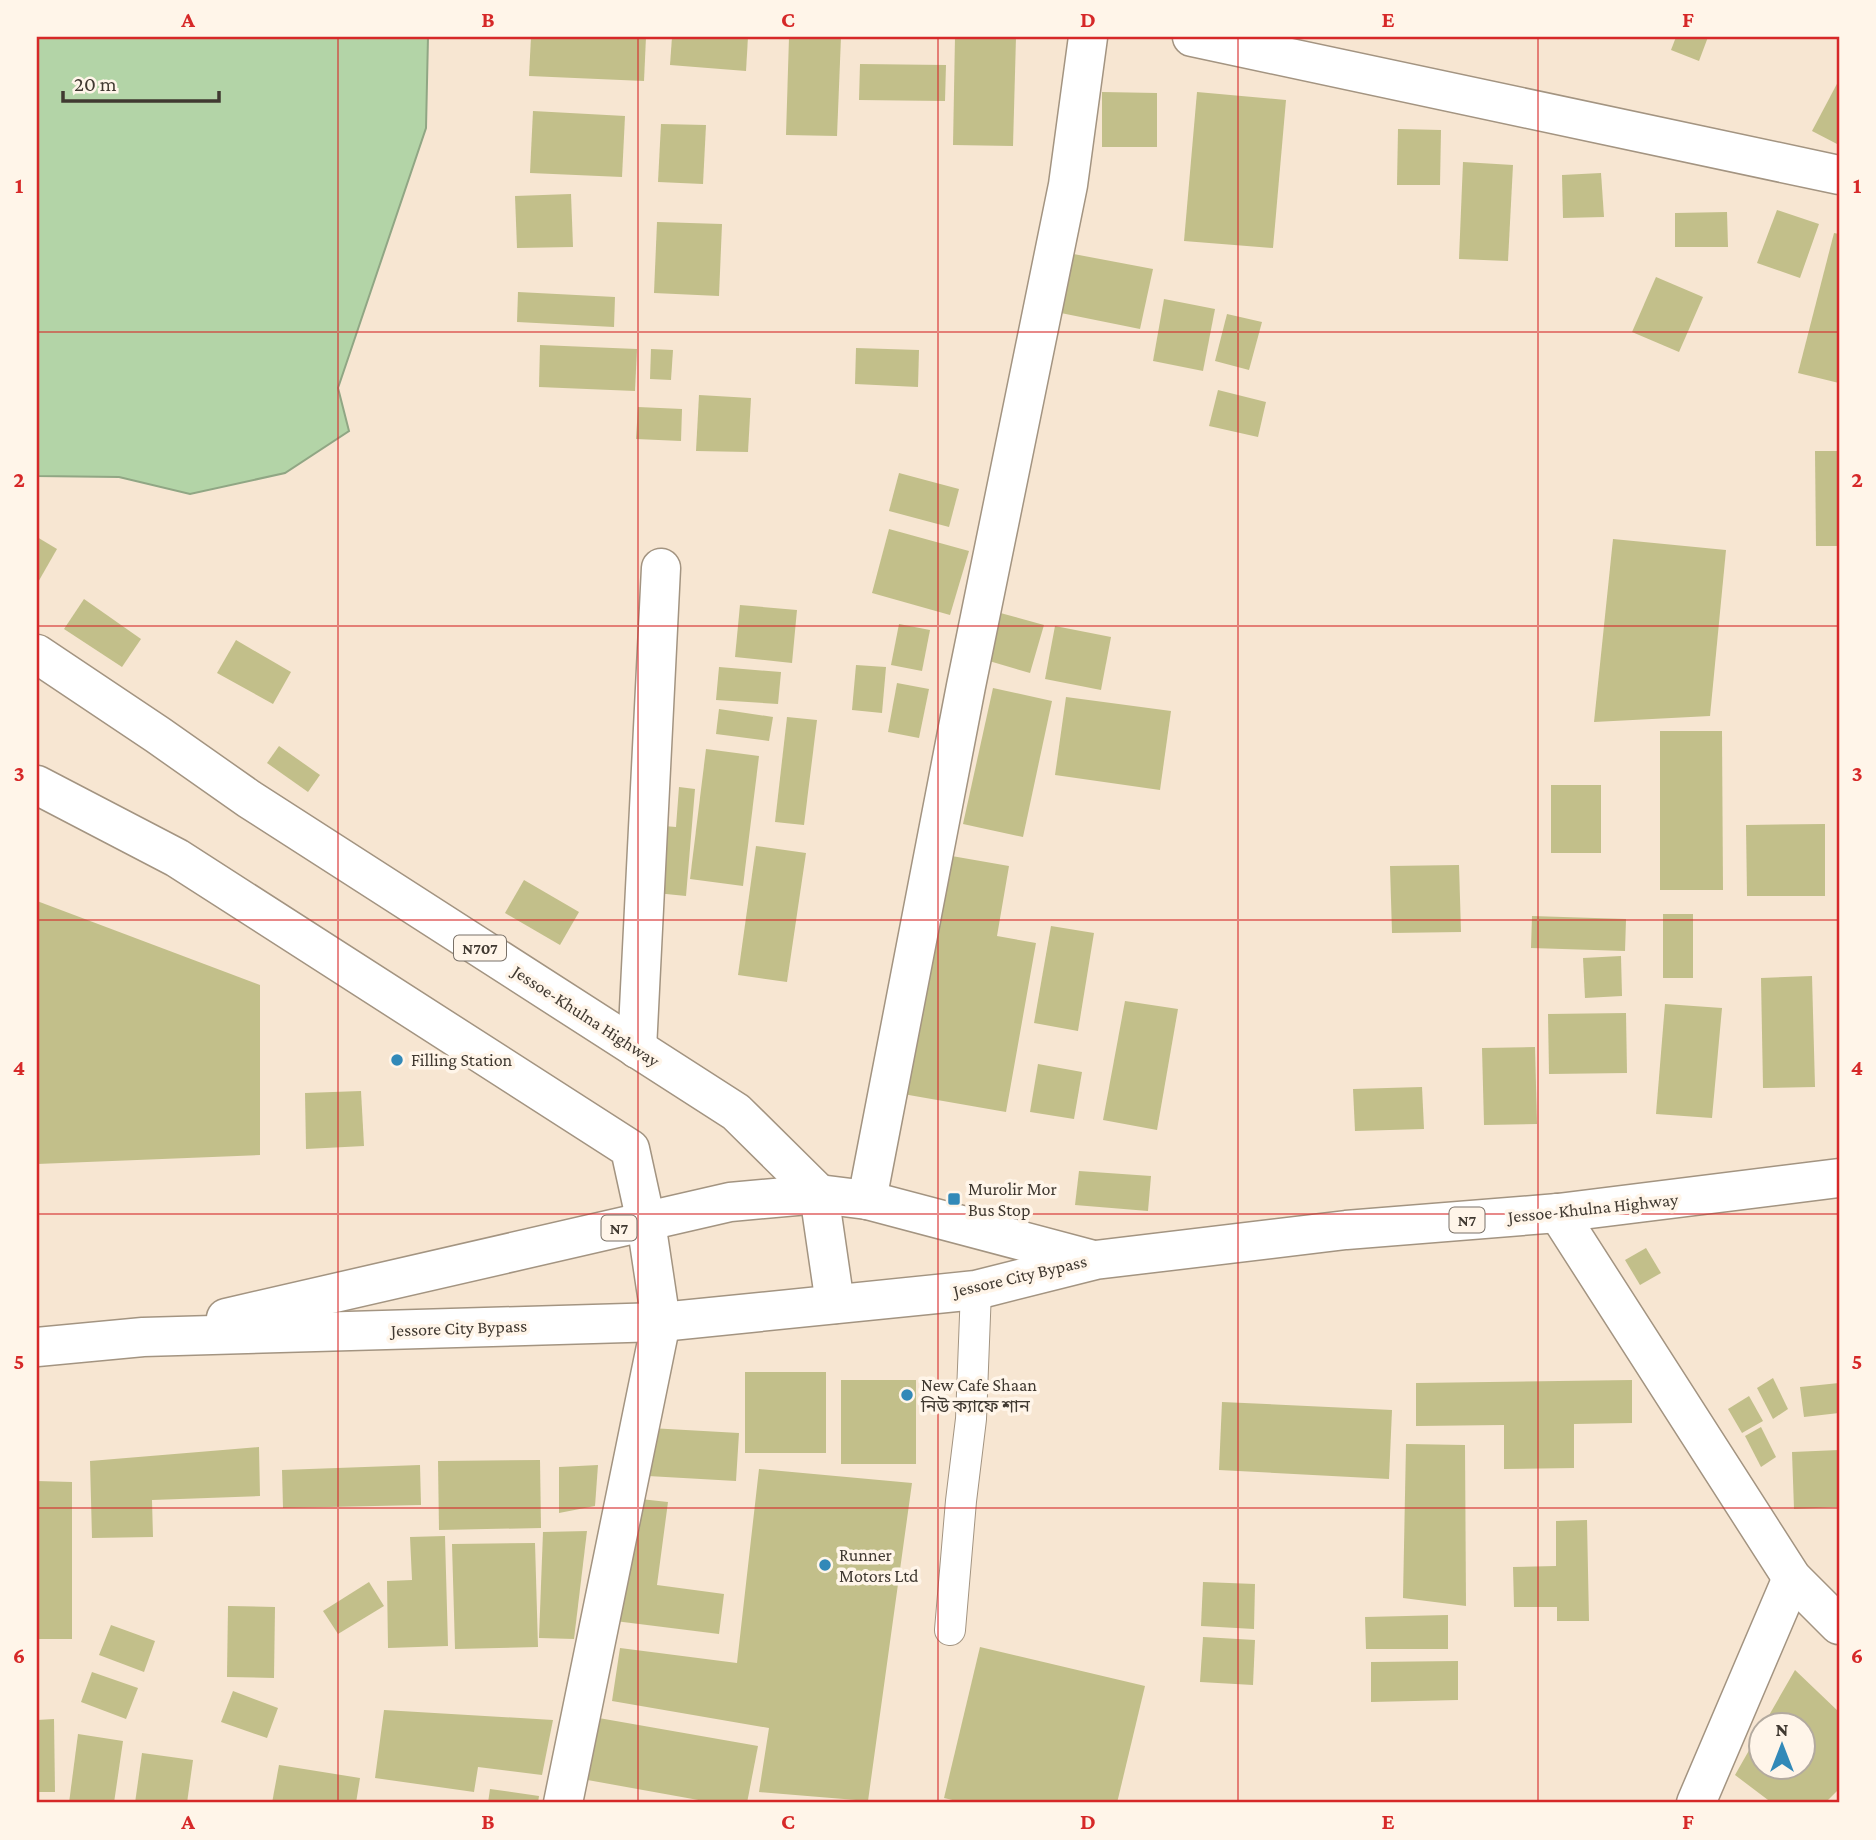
<svg xmlns="http://www.w3.org/2000/svg" width="1876" height="1840" font-family="'Crimson Pro','Noto Sans Bengali',serif">
<rect width="100%" height="100%" fill="#f7e6d2"/>
<polygon fill="#b3d4a7" stroke="#90a684" stroke-width="2" points="37,37 428,37 426,128 338,388 349,431 285,473 190,494 119,477 37,476"/>
<g fill="#c2bf8a">
<polygon points="531,37 646,37 644,81 529,76"/>
<polygon points="672,37 748,37 746,71 670,65"/>
<polygon points="789,37 841,37 837,136 786,135"/>
<polygon points="955,37 1016,37 1013,146 953,145"/>
<polygon points="1676,37 1708,37 1699,61 1671,50"/>
<polygon points="860,64 946,65 945,101 859,100"/>
<polygon points="1839,80 1839,145 1812,131"/>
<polygon points="1102,92 1157,93 1157,147 1102,147"/>
<polygon points="1197,92 1286,100 1273,248 1184,241"/>
<polygon points="533,111 625,116 622,177 530,173"/>
<polygon points="661,124 706,125 703,184 658,182"/>
<polygon points="1398,129 1441,130 1440,185 1397,185"/>
<polygon points="1463,162 1513,165 1508,261 1459,259"/>
<polygon points="1601,173 1604,217 1563,218 1562,175"/>
<polygon points="571,194 573,247 517,248 515,196"/>
<polygon points="1777,210 1819,224 1800,278 1757,263"/>
<polygon points="1727,212 1728,247 1675,247 1675,213"/>
<polygon points="657,222 722,224 719,296 654,293"/>
<polygon points="1834,233 1839,234 1839,383 1798,373"/>
<polygon points="1063,252 1153,269 1140,329 1051,311"/>
<polygon points="1656,277 1703,297 1679,352 1632,332"/>
<polygon points="518,292 615,297 614,327 517,322"/>
<polygon points="1164,299 1215,309 1203,371 1153,361"/>
<polygon points="1227,314 1262,322 1249,370 1215,361"/>
<polygon points="540,345 637,349 635,391 539,387"/>
<polygon points="856,348 919,350 918,387 855,384"/>
<polygon points="651,349 673,350 671,380 650,379"/>
<polygon points="1218,390 1266,402 1258,437 1209,426"/>
<polygon points="699,395 751,398 748,452 696,451"/>
<polygon points="638,407 682,409 681,441 636,439"/>
<polygon points="1815,451 1839,451 1839,546 1816,546"/>
<polygon points="899,473 959,489 949,527 889,511"/>
<polygon points="889,529 969,551 950,615 872,593"/>
<polygon points="37,537 57,549 37,584"/>
<polygon points="1613,539 1726,550 1710,716 1594,722"/>
<polygon points="84,599 141,639 122,667 64,629"/>
<polygon points="740,605 797,610 792,663 735,657"/>
<polygon points="993,611 1044,625 1030,673 979,658"/>
<polygon points="899,624 930,630 922,671 891,665"/>
<polygon points="1055,626 1111,637 1101,690 1045,679"/>
<polygon points="236,640 291,672 273,704 217,673"/>
<polygon points="856,665 886,667 882,713 852,710"/>
<polygon points="719,667 781,672 778,704 716,700"/>
<polygon points="897,683 929,689 919,738 888,732"/>
<polygon points="993,688 1052,701 1023,837 963,824"/>
<polygon points="1066,697 1171,711 1160,790 1055,775"/>
<polygon points="719,709 773,717 769,741 716,734"/>
<polygon points="787,717 817,720 804,825 775,822"/>
<polygon points="1660,731 1722,731 1723,890 1660,890"/>
<polygon points="279,746 320,775 308,792 267,763"/>
<polygon points="706,749 759,756 743,886 690,879"/>
<rect x="1551" y="785" width="50" height="68"/>
<polygon points="679,787 695,789 686,896 646,892 652,825 676,827"/>
<polygon points="1825,824 1825,896 1747,896 1746,825"/>
<polygon points="756,846 806,853 787,982 738,975"/>
<polygon points="946,855 1009,866 997,936 1036,943 1006,1112 903,1094"/>
<polygon points="1459,865 1461,932 1392,933 1390,866"/>
<polygon points="524,880 579,912 560,945 505,913"/>
<polygon points="37,901 260,985 260,1155 37,1164"/>
<rect x="1663" y="914" width="30" height="64"/>
<polygon points="1532,916 1626,919 1625,951 1531,948"/>
<polygon points="1051,926 1094,933 1078,1031 1034,1023"/>
<polygon points="1621,956 1622,996 1585,998 1583,958"/>
<polygon points="1812,976 1815,1087 1763,1088 1761,978"/>
<polygon points="1125,1001 1178,1009 1157,1130 1103,1120"/>
<polygon points="1665,1004 1722,1008 1712,1118 1656,1114"/>
<polygon points="1626,1013 1627,1073 1549,1074 1548,1014"/>
<polygon points="1535,1047 1537,1124 1484,1125 1482,1048"/>
<polygon points="1038,1064 1082,1072 1074,1119 1030,1112"/>
<polygon points="1422,1087 1424,1129 1355,1131 1353,1089"/>
<polygon points="361,1091 364,1146 306,1149 305,1093"/>
<polygon points="1079,1171 1151,1176 1148,1211 1075,1205"/>
<polygon points="1646,1248 1661,1273 1640,1285 1625,1260"/>
<rect x="745" y="1372" width="81" height="81"/>
<polygon points="1773,1378 1788,1409 1773,1419 1757,1388"/>
<rect x="841" y="1380" width="75" height="84"/>
<polygon points="1632,1380 1632,1423 1574,1424 1574,1468 1504,1469 1504,1425 1416,1426 1416,1383"/>
<polygon points="1839,1383 1839,1413 1804,1417 1800,1387"/>
<polygon points="1749,1396 1763,1421 1742,1433 1728,1409"/>
<polygon points="1222,1402 1392,1410 1389,1479 1219,1470"/>
<polygon points="1761,1427 1776,1457 1761,1467 1745,1436"/>
<polygon points="650,1428 739,1433 736,1481 648,1476"/>
<polygon points="1406,1444 1465,1445 1466,1606 1403,1598"/>
<polygon points="259,1447 260,1496 152,1500 153,1537 92,1538 90,1461"/>
<polygon points="1839,1450 1839,1507 1794,1509 1792,1452"/>
<polygon points="540,1460 541,1528 439,1530 438,1461"/>
<polygon points="420,1465 421,1505 283,1508 282,1470"/>
<polygon points="598,1465 595,1506 559,1513 559,1467"/>
<polygon points="759,1469 912,1483 868,1801 759,1792 769,1728 612,1701 620,1648 737,1663"/>
<polygon points="37,1481 72,1482 72,1639 37,1639"/>
<polygon points="631,1498 668,1502 657,1585 724,1594 719,1634 615,1621"/>
<polygon points="1587,1520 1589,1621 1557,1621 1557,1607 1514,1607 1513,1567 1556,1566 1556,1521"/>
<polygon points="587,1531 574,1639 539,1638 543,1532"/>
<polygon points="445,1536 448,1646 388,1648 387,1581 412,1580 410,1537"/>
<polygon points="535,1543 538,1647 455,1649 452,1544"/>
<polygon points="369,1582 384,1606 338,1634 323,1611"/>
<polygon points="1203,1582 1255,1584 1254,1629 1201,1626"/>
<polygon points="228,1606 275,1607 274,1678 227,1677"/>
<polygon points="1448,1615 1448,1649 1366,1649 1365,1617"/>
<polygon points="111,1625 155,1641 144,1672 99,1655"/>
<polygon points="1203,1637 1255,1640 1253,1685 1200,1682"/>
<polygon points="980,1647 1145,1686 1117,1803 965,1803 944,1798"/>
<polygon points="1458,1661 1458,1700 1371,1702 1371,1662"/>
<polygon points="1795,1670 1839,1712 1839,1789 1825,1803 1772,1803 1735,1775 1760,1731 1760,1766 1802,1766 1802,1724 1764,1724"/>
<polygon points="92,1672 138,1688 126,1719 81,1702"/>
<polygon points="233,1691 278,1708 267,1738 221,1722"/>
<polygon points="384,1710 553,1720 542,1775 478,1767 474,1792 375,1778"/>
<polygon points="593,1717 758,1746 747,1803 715,1803 582,1779"/>
<polygon points="54,1719 55,1792 37,1792 37,1720"/>
<polygon points="78,1734 123,1741 114,1803 69,1803"/>
<polygon points="142,1753 193,1760 187,1803 135,1803"/>
<polygon points="279,1765 360,1778 356,1803 272,1803"/>
<polygon points="490,1789 539,1796 538,1803 488,1803"/>
</g>
<g fill="none" stroke-linecap="round" stroke-linejoin="round">
<defs>
<polyline id="service" points="950,1630 961,1501 971,1419 976,1290"/>
<g id="minor">
<polyline points="1192,37 1839,175"/>
<polyline points="637,1049 661,568"/>
<polyline points="867,1200 966,686 1068,185 1088,37"/>
<polyline points="1558,1213 1792,1578 1839,1625"/>
<polyline points="563,1803 661,1322"/>
<polyline points="1696,1803 1792,1578"/>
</g>
<g id="trunk">
<polyline points="37,654 158,735 249,799 736,1112 819,1194 835,1304"/>
<polyline points="37,785 177,858 630,1149 646,1222 661,1322"/>
<polyline points="226,1318 730,1202 819,1194 867,1200 1090,1259"/>
<polyline points="37,1347 143,1337 661,1322 976,1290 1095,1260 1346,1230 1558,1213 1839,1178"/>
</g>
</defs>
<use href="#service" stroke="#a39481" stroke-width="32"/>
<use href="#minor" stroke="#a39481" stroke-width="41"/>
<use href="#trunk" stroke="#a39481" stroke-width="41"/>
<use href="#service" stroke="#fff" stroke-width="30"/>
<use href="#minor" stroke="#fff" stroke-width="38"/>
<use href="#trunk" stroke="#fff" stroke-width="38"/>
</g>
<path fill="none" stroke="#d62828" stroke-width="2" stroke-opacity="0.55" d="M338 37V1803M638 37V1803M938 37V1803M1238 37V1803M1538 37V1803M37 332H1839M37 626H1839M37 920H1839M37 1214H1839M37 1508H1839"/>
<g fill="#3289b8" stroke="#fff5e9" stroke-width="2.5">
<circle cx="397" cy="1060" r="7"/>
<rect x="947" y="1192" width="14" height="14" rx="3.5"/>
<circle cx="907" cy="1395" r="7"/>
<circle cx="825" cy="1565" r="7"/>
</g>
<g text-anchor="middle" dominant-baseline="central" stroke-width="7" stroke-linejoin="round" paint-order="stroke">
<g fill="#fff5e9" stroke="#797168" stroke-width="2">
<rect x="454" y="935.5" width="52" height="25" rx="5"/>
<rect x="1449.5" y="1207.5" width="35" height="25" rx="5"/>
<rect x="601.5" y="1215.5" width="35" height="25" rx="5"/>
</g>
<g font-size="16" font-weight="bold" fill="#403931">
<text x="480" y="948">N707</text>
<text x="1467" y="1220">N7</text>
<text x="619" y="1228">N7</text>
</g>
<g font-size="18" fill="#403931" stroke="#fff5e9">
<text transform="translate(586 1016) rotate(33)">Jessoe-Khulna Highway</text>
<text transform="translate(1593 1208) rotate(-6)">Jessoe-Khulna Highway</text>
<text transform="translate(1020 1276) rotate(-13)">Jessore City Bypass</text>
<text transform="translate(459 1328) rotate(-2)">Jessore City Bypass</text>
</g>
<g font-size="18" fill="#403931" stroke="#fff5e9" text-anchor="start">
<text x="411" y="1060">Filling Station</text>
<text x="968" y="1189">Murolir Mor<tspan x="968" dy="21">Bus Stop</tspan></text>
<text x="921" y="1385">New Cafe Shaan<tspan x="921" dy="21">নিউ ক্যাফে শান</tspan></text>
<text x="839" y="1555">Runner<tspan x="839" dy="21">Motors Ltd</tspan></text>
</g>
</g>
<rect width="1876" height="1840" fill="none" stroke="#fff5e9" stroke-width="77"/>
<g transform="translate(1782 1746)"><circle r="33" fill="#fff5e9" stroke="#b3aa9f" stroke-width="2"/>
<path d="M0-5L12 26L0 18L-12 26Z" fill="#3289b8"/>
<text y="-10" font-size="19" font-weight="bold" text-anchor="middle" fill="#403931">N</text>
</g>
<path d="M63 91v10h156v-10" fill="none" stroke="#403931" stroke-width="3.5"/>
<text x="74" y="91" font-size="21" fill="#403931" stroke="#fff5e9" stroke-width="5" paint-order="stroke">20 m</text>
<rect x="38" y="38" width="1800" height="1763" fill="none" stroke="#d62828" stroke-width="2.5"/>
<g font-size="23" text-anchor="middle" font-weight="bold" fill="#d62828">
<text x="188" y="27">A</text>
<text x="488" y="27">B</text>
<text x="788" y="27">C</text>
<text x="1088" y="27">D</text>
<text x="1388" y="27">E</text>
<text x="1688" y="27">F</text>
<text x="19" y="193">1</text>
<text x="1857" y="193">1</text>
<text x="19" y="487">2</text>
<text x="1857" y="487">2</text>
<text x="19" y="781">3</text>
<text x="1857" y="781">3</text>
<text x="19" y="1075">4</text>
<text x="1857" y="1075">4</text>
<text x="19" y="1369">5</text>
<text x="1857" y="1369">5</text>
<text x="19" y="1663">6</text>
<text x="1857" y="1663">6</text>
<text x="188" y="1829">A</text>
<text x="488" y="1829">B</text>
<text x="788" y="1829">C</text>
<text x="1088" y="1829">D</text>
<text x="1388" y="1829">E</text>
<text x="1688" y="1829">F</text>
</g>
</svg>
